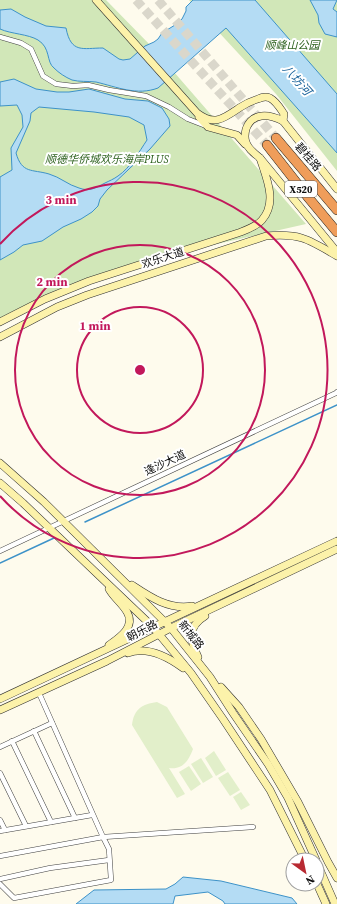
<svg xmlns="http://www.w3.org/2000/svg" width="337" height="904" font-family="'Source Serif 4','Noto Sans SC',serif">
<rect width="100%" height="100%" fill="#fefbed"/>
<g fill="#d1e7b8">
<polygon points="0,0 106,0 154,49 306,224 145,260 0,320"/>
<polygon points="189,0 337,0 337,171 276,94"/>
</g>
<g fill="#e2efca">
<path d="M157 702 167 707 193 749C189 760 183 770 169 768L185 794 177 798 132 725C134 709 142 704 157 702Z"/>
<polygon points="214,751 226,770 216,776 205,758"/>
<polygon points="201,758 213,777 203,783 191,764"/>
<polygon points="189,766 201,784 191,791 179,772"/>
<polygon points="228,772 240,790 230,796 218,778"/>
<polygon points="241,792 250,805 241,810 233,797"/>
</g>
<g fill="#b4dcf4" stroke="#3d92c8" fill-rule="evenodd">
<path d="M193 0H255L337 94V153L226 28 158 88C137 96 117 87 96 82 88 81 79 82 72 80 65 77 59 73 54 68 46 62 51 48 38 40 28 34 11 34 0 29V10L11 9 25 17 46 26 66 28C71 54 83 48 103 48L119 59 123 60 130 59 145 46 154 42 158 39 162 33 175 25 182 19 186 11V7Z"/>
<polygon points="310,0 337,0 333,9 337,12 337,37 325,34 319,23 318,15"/>
<path d="M14 79 36 89 57 92H69L89 89 125 99 148 101 162 108 169 119 170 126 150 149 107 190 100 199 98 206 92 212 81 219 63 227 42 241 23 245 14 252 0 260V177L12 170 11 148 23 127 22 115 17 105 0 106V82ZM39 107 94 112 129 117 144 125 147 140C139 152 130 168 118 176 114 179 109 181 105 183 95 188 90 192 79 188 68 185 60 177 49 174 32 169 22 174 16 153L30 121 31 113Z"/>
<polygon points="183,877 221,881 292,898 297,904 225,904 223,901 208,892 175,896 173,904 76,904 94,890 166,889 175,884"/>
</g>
<g fill="none" stroke-linecap="round" stroke-linejoin="round">
<g stroke="#3d92c8" stroke-width="1.5">
<polyline points="85,522 337,405"/>
<polyline points="0,563 54,538"/>
</g>
<g stroke="#dad7cb" stroke-width="9" stroke-dasharray="9 4.5" stroke-linecap="butt">
<polyline points="136,0 267,145"/>
<polyline points="158,0 276,138"/>
</g>
<defs>
<g id="street">
<polyline points="0,37 21,43 31,49 43,76 56,84 73,86 88,85 109,90 146,96 169,107 188,119 206,126"/>
<polyline points="0,551 336,393 337,392"/>
<polyline points="39,693 103,837 253,827"/>
<polyline points="34,731 75,818"/>
<polyline points="12,741 51,822"/>
<polyline points="0,747 52,723"/>
<polyline points="0,773 26,826"/>
<polyline points="0,820 5,830"/>
<polyline points="0,831 92,815"/>
<polyline points="0,856 103,837 109,849 111,880 14,898 0,884"/>
<polyline points="0,879 50,868 109,860"/>
</g>
<g id="secondary">
<path d="M96 0 197 113C214 126 223 119 239 108 245 104 251 101 258 99 262 97 266 96 270 98 277 102 280 108 284 114L283 121"/>
<polyline points="199,117 208,127 237,135 245,144"/>
<path d="M337 189 283 121C269 114 252 112 246 129 245 133 244 137 246 142 248 149 254 153 260 158L337 252"/>
<path d="M0 322 45 299 89 281 238 233C246 230 256 227 262 220 278 202 266 177 260 158"/>
<path d="M0 337 57 307 87 295 266 236C300 233 308 239 337 256"/>
<polyline points="0,463 44,502 171,628 210,677 233,713 268,764 288,798 316,860"/>
<polyline points="0,483 23,503 153,627 191,673 223,719 270,790 305,860"/>
<path d="M132 585C150 597 169 610 192 606"/>
<path d="M109 589C114 598 122 603 127 612 136 627 119 638 109 645"/>
<path d="M128 653C147 646 168 657 183 668"/>
<path d="M198 657C190 640 187 627 205 616"/>
<polyline points="221,687 239,707 261,739 298,802 328,862 337,878"/>
<polyline points="0,699 337,541"/>
<polyline points="0,710 107,661 171,628 337,549"/>
<polyline points="317,863 335,904"/>
<polyline points="317,884 326,904"/>
</g>
<g id="highway">
<polyline points="276,138 337,210"/>
<polyline points="267,145 307,196 337,232"/>
</g>
</defs>
<use href="#street" stroke="#404040" stroke-width="5.5"/>
<use href="#secondary" stroke="#2f2f2f" stroke-width="8"/>
<use href="#highway" stroke="#1e1e1e" stroke-width="10"/>
<use href="#street" stroke="#fff" stroke-width="4.5"/>
<use href="#secondary" stroke="#fcf2aa" stroke-width="7"/>
<use href="#highway" stroke="#ef9d5a" stroke-width="9"/>
</g>
<g fill="none" stroke="#c2185b" stroke-width="2">
<circle cx="140" cy="370" r="63"/>
<circle cx="140" cy="370" r="125"/>
<path d="M0 244A188 188 0 1 1 0 496"/>
</g>
<g text-anchor="middle" dominant-baseline="central" stroke-width="4" stroke-linejoin="round" paint-order="stroke">
<rect fill="#fff" stroke="#565656" stroke-width="1" x="285" y="181" width="32" height="16" rx="3"/>
<g font-size="10" font-weight="bold" fill="#0d0d0d">
<text x="301" y="189">X520</text>
</g>
<g font-size="11" font-style="italic" fill="#2e621f" stroke="#fff">
<text x="292" y="45">顺峰山公园</text>
<text x="107" y="159">顺德华侨城欢乐海岸PLUS</text>
</g>
<g font-size="11" fill="#0d0d0d" stroke="#fff">
<text transform="translate(308 157) rotate(49)">碧桂路</text>
<text transform="translate(163 258) rotate(-18)">欢乐大道</text>
<text transform="translate(165 463) rotate(-25)">逢沙大道</text>
<text transform="translate(142 631) rotate(-27)">朝乐路</text>
<text transform="translate(191 635) rotate(51)">新城路</text>
</g>
<g font-size="12" font-style="italic" fill="#1a639a" stroke="#fff">
<text transform="translate(297 80) rotate(48)">八坊河</text>
</g>
</g>
<circle cx="140" cy="370" r="6" fill="#c2185b" stroke="#fff" stroke-width="2"/>
<g font-size="12" text-anchor="middle" font-weight="bold" fill="#c2185b" stroke="#fff" stroke-width="4" stroke-linejoin="round" paint-order="stroke">
<text x="61" y="204">3 min</text>
<text x="52" y="286">2 min</text>
<text x="95" y="330">1 min</text>
</g>
<g transform="translate(305 872) rotate(147)"><circle r="19" fill="#ffffff" stroke="#9e9e9e"/>
<path d="M0-3L7 15L0 10L-7 15Z" fill="#b82a32"/>
<text y="-6" font-size="11" font-weight="bold" text-anchor="middle" fill="#0d0d0d">N</text>
</g>
</svg>
